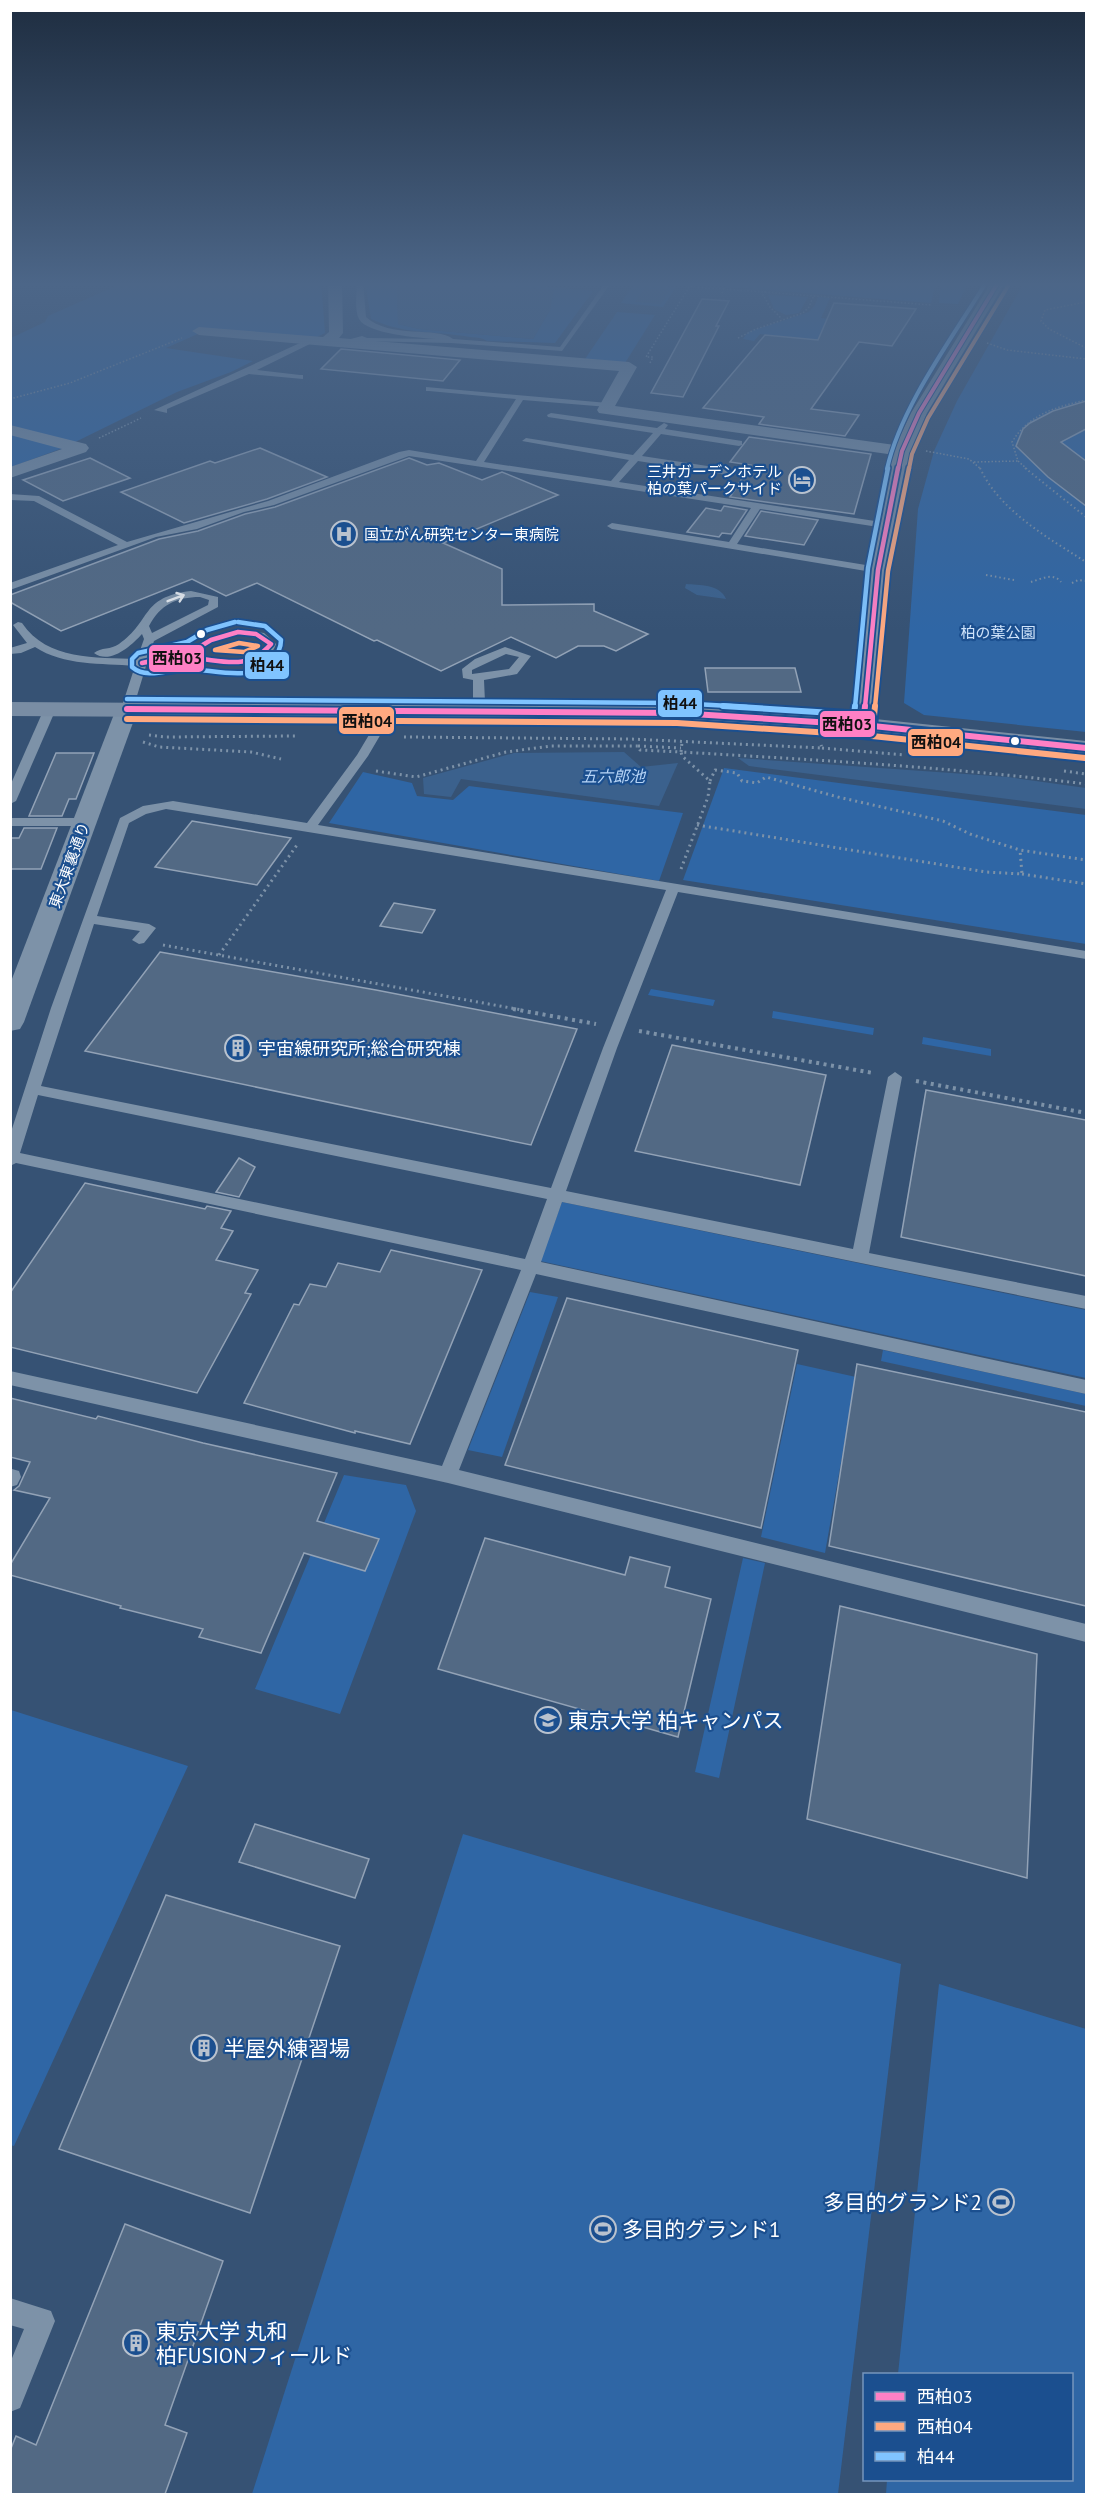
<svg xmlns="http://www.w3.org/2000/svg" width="1097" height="2505" font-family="'PT Sans','Noto Sans JP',sans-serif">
<rect width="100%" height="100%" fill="#365274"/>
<g fill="#2f66a5" fill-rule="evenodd">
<polygon points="127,281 321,281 325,333 317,337 200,333 166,348 253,361 231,372 177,392 63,448 11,467 11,338 45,322 48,316"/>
<path d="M365 281H397L398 324 419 329 533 339 550 310 553 290 448 281H490L593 291 555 343 487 341C480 336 472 338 464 336 430 331 403 334 371 319Z"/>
<polygon points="657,281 936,281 931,303"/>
<polygon points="941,281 969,281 958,304 939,303"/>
<polygon points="1025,281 1086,281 1086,732 924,715 904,703 918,509 934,451 957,401"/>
<polygon points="635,283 676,287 663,307 621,303"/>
<polygon points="768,295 808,297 799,313 786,315 774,309"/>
<polygon points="818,297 830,298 821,318 829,319 825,341 760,334 754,341 743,339 748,332 809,312 815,305"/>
<polygon points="617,312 655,315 625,363 585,359"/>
<polygon points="724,768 1086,815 1086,944 683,880"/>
<polygon points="363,772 412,783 417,796 453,800 469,786 683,813 659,881 329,823"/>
<polygon points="651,989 715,1000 713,1006 648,995"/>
<polygon points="773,1011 874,1028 873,1035 772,1018"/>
<polygon points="923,1037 991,1049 991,1056 922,1044"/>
<polygon points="562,1202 1086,1310 1086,1378 540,1261"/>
<polygon points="530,1292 558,1297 502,1457 468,1450"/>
<polygon points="883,1350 1086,1394 1086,1406 881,1361"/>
<polygon points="797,1364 856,1377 825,1553 761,1537"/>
<path d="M344 1475 406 1485 416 1511 340 1714 255 1689ZM379 1539 365 1571 323 1558Z"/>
<polygon points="743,1558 765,1563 719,1778 695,1772"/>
<polygon points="11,1710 188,1766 14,2146 10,2145"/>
<polygon points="463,1834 901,1964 838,2494 252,2494"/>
<polygon points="939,1984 1086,2029 1086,2494 886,2494 887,2480 1072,2480 1072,2374 898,2374"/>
</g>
<g fill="#3b618d">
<polygon points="397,281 448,281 554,290 550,310 533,339 419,329 398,324"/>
<polygon points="645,288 670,290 661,304 635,302"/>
<path d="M686 584C699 585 720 584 726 599L697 595 685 588Z"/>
<polygon points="624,752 641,767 678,763 659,806 461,779 451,797 424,794 423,778 514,753"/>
<polygon points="738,758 1008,777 1086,788 1086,809 749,766"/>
</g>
<g fill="#526984" stroke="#92a2b6" stroke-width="1.5">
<polygon points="702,299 729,301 716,326 719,326 683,397 651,393"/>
<polygon points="834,303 916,309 892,346 859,342 811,409 859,415 845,436 759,424 764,417 703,408 765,335 818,340"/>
<polygon points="341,349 460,360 443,381 321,369"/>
<polygon points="1086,401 1086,429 1061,442 1086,461 1086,506 1048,477 1016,446 1023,429 1030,423 1053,411"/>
<polygon points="749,437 871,454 854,514 730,497 751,465 730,462"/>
<polygon points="260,448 327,477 267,499 184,523 121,492 210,461 215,463"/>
<polygon points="90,458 130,478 63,501 23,480"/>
<polygon points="409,458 427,465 439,463 482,480 502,472 558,495 443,543 502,569 502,605 594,604 594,611 648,634 616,651 604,646 578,646 556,658 511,637 441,671 377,640 374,641 257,583 226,596 192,579 61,631 10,602 10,595 159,539 198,531 245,514 275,507"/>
<polygon points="724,506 747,510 731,534 722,533 719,537 687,532 706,508 721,511"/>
<polygon points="761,511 818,520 804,545 745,536"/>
<polygon points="705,668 795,668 801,692 708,692"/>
<polygon points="56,753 94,753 76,799 69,799 62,816 29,816"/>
<polygon points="192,821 291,838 257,885 155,867"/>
<polygon points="24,828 57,828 41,869 10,869 10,838 19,838"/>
<polygon points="394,903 435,910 422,933 380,926"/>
<polygon points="160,952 376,990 577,1029 531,1145 85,1051"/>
<polygon points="672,1045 826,1075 800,1185 635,1151"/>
<polygon points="926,1090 1086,1120 1086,1276 901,1237"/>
<polygon points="239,1158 255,1167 239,1197 216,1192"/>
<polygon points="85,1183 205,1209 207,1206 231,1211 221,1228 233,1231 216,1260 258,1270 245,1293 251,1294 197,1393 10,1347 10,1293"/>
<polygon points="391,1250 482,1270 410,1444 355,1431 355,1433 244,1403 294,1304 299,1305 310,1284 326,1287 338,1263 380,1272"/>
<polygon points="567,1298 798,1350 761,1528 505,1465"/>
<polygon points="857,1364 1086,1412 1086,1606 829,1546"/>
<polygon points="10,1398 96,1419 98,1416 203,1443 337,1473 317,1521 379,1539 365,1571 304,1553 261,1653 199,1637 203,1629 120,1608 121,1606 10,1575 10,1565 50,1498 14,1490 19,1486 30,1462 10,1457"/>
<polygon points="485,1538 625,1575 630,1557 670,1567 665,1587 711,1599 678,1737 438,1669"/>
<polygon points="840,1606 1037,1654 1027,1878 807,1819"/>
<polygon points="255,1824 369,1859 355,1898 239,1862"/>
<polygon points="166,1895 340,1946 250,2213 59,2149"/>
<polygon points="125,2224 223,2261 165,2425 187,2433 165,2494 10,2494 10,2451 16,2436 36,2445"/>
</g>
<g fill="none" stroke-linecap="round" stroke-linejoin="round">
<g stroke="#7d92a8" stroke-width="1.5" stroke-dasharray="1.5 2" stroke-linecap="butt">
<polyline points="765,291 763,295 770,307 782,319"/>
<polyline points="722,293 724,289 931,305"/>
<polyline points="1086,302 1045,310 1041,321 1049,329 1086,348"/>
<polyline points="738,338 756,329 803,313 809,307 814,295"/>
<polyline points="987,343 1007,350 1086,359"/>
<polyline points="650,363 653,357 646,357 689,287 724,289"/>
<polyline points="10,399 70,383 182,338"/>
<polyline points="99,438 141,418"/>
<polyline points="926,451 969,459 981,469"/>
<polyline points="974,462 1018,461"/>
<path d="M1027 469 1018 461 1012 442C1029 414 1056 407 1086 400"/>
</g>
<g stroke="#7d92a8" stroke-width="2" stroke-dasharray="1.5 3" stroke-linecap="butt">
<path d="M980 468C999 510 1048 538 1086 562"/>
<polyline points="1025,468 1086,517"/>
<polyline points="986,575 1014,580"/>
<path d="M1031 582C1041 579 1053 572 1061 582"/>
<polyline points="1072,583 1078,580 1086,581"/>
</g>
<g stroke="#7d92a8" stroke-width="3" stroke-dasharray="2 4" stroke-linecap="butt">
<polyline points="149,735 166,737 295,736"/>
<polyline points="404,737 631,739 822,748 821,745"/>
<polyline points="143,742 159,747 251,752 281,759"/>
<polyline points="638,746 681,748"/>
<polyline points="822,748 905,755"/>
<polyline points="376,771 416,777 506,752 551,746 638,746 640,750 681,752 682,742"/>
<polyline points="1064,771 1086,774"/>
<polyline points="710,781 715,770 737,773 742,781 757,783 766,777 838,797 943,821 970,834 1020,850 1086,860"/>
<polyline points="697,825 986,872 1022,874 1020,850"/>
<path d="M681 869 708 797 710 781 682 756 681 752C816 760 951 767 1086 784"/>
<polyline points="1022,874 1086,884"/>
<polyline points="163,945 522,1010"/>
<polyline points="219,955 297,845"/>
</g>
<g stroke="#7d92a8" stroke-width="4" stroke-dasharray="3 4.5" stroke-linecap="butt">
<polyline points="513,1009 596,1024"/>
<polyline points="639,1031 873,1073"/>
<polyline points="916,1081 1086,1113"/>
</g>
<g fill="#7d92a8" fill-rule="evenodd">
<path d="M357 281H363L366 317C390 339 437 326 453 339L560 347 603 286 577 284 575 281H608L611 283 562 351 451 343 361 341 347 344V340L362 336 367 338 436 339C420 338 367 334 359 319 354 310 357 291 357 281Z"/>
<polygon points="313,337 320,339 257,370 300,375 303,375 303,379 249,374 167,409 167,413 154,410"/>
<polygon points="426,387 608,403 612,405 608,407 523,400 484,462 611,481 629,460 522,441 526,438 633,455 653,433 548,417 547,415 551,413 657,428 664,423 668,425 665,429 742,441 742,445 739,446 661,434 642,456 727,469 731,472 727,475 638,461 619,482 888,523 890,525 885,528 760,509 737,544 878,567 883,570 878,573 612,529 607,526 612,523 729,542 751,508 409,456 274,505 244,512 197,529 156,537 10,590 10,583 118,545 34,501 10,500 10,494 39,496 127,542 268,501 399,452 409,450 476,461 516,399 429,391 426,391"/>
<path d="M191 591 218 597V607L154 641 148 658 188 650 207 638 238 629 264 633 276 644C266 676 213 661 189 661 175 661 160 664 146 666L133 709 127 712 121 709 135 666C101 663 64 666 35 647L21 653 10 654V648L27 643 13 625 18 622 22 623C48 661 95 657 137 659L144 639 142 634C131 646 110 665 94 653 101 647 111 650 119 644 152 621 140 597 191 591ZM200 597 209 600 208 605 152 633 149 626C160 605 176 597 200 597ZM238 635 257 638 266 645C254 667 211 657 191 655L215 642Z"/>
<path d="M505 647 531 656 517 674 484 680 485 702 475 713H467L465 711 473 701V680L463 678 462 669 475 659ZM506 654 519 657 509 669 472 674V670Z"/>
<polygon points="50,706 56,709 16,801 10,804 10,786 44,709"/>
<path d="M389 707 395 710 368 756 318 825 1086 951V959L678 892 617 1048 566 1191 853 1249 888 1077 895 1072 902 1077 869 1253 1086 1296V1309L562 1202 541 1262 1086 1380V1394L536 1274 459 1470 1086 1624V1642L448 1483 10 1385V1371L442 1466 521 1270 16 1163 10 1166V1135L51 1008 120 818 143 806 173 801 307 823 357 755 385 708ZM166 809 666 890 603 1048 551 1188 41 1086 94 924 140 931 132 940 139 944 144 943 156 928 149 924 97 916 129 823 146 814ZM38 1095 547 1199 525 1259 20 1153Z"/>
<polygon points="10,818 85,818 91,822 85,826 10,826"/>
<polygon points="12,1469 19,1471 21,1477 17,1485 10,1487"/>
<polygon points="10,2298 51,2311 55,2321 20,2408 10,2412 10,2363 24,2329 10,2325"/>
</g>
<g fill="#7d92a8" fill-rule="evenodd">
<polygon points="328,281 342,281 343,333 339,338 629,362 637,367 615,406 902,446 908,447 911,451 908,455 902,456 599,413 597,410 619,371 199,335 192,331 199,327 323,337 329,332"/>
<polygon points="10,425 86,444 89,448 86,452 10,478 10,467 62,449 10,435"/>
<polygon points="127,702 135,704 138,709 24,1022 20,1029 10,1031 10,984 116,709 119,704"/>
</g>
<polygon fill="#798da4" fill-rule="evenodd" points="992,281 1006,281 927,413 911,451 894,526 888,570 875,719 1086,741 1086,755 863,732 677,720 10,716 10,702 677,706 853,718 868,570 876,526 893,451 911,413"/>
<defs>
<polyline id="bus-1-far2" points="898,469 902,451 919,413 999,281"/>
<g id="bus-1-far1">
<path d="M238 632 256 634 271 644C246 673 221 659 189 658 173 658 157 661 142 663L191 652 211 640Z"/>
<polyline points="865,707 878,570 898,468"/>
</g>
<g id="bus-1">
<polyline points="127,709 677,713 863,725 1086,748"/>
<polyline points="863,725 865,706"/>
</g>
<polyline id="bus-2-far2" points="909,469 912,454 928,418 1008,286"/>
<g id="bus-2-far1">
<polygon points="239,643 258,646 244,652 215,650"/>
<polyline points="875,707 888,571 909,468"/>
</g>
<g id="bus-2">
<polyline points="127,719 677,723 862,735 1085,758"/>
<polyline points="873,726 875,706"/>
</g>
<path id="bus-3-far2" d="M887 469C901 406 953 337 987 281"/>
<g id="bus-3-far1">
<path d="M235 622 207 630 187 642 138 653 132 659V667C147 680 169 669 186 669 213 669 250 683 272 661 277 654 281 649 281 640L265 626 238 622"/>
<polyline points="127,699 677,703 747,707"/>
<polyline points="855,707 868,568 888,468"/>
</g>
<g id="bus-3">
<polyline points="723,706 864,715"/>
<polyline points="853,724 855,706"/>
</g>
</defs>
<use href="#bus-1-far2" stroke="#1b4f8f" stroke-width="6"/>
<use href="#bus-1-far1" stroke="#1b4f8f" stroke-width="8"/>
<use href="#bus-1" stroke="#1b4f8f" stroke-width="10"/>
<use href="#bus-2-far2" stroke="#1b4f8f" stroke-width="6"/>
<use href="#bus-2-far1" stroke="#1b4f8f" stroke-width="8"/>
<use href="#bus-2" stroke="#1b4f8f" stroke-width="10"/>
<use href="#bus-3-far2" stroke="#1b4f8f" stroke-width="6"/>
<use href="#bus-3-far1" stroke="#1b4f8f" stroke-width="8"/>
<use href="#bus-3" stroke="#1b4f8f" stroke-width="10"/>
<use href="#bus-1-far2" stroke="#ff80c5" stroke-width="4"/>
<use href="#bus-1-far1" stroke="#ff80c5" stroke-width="4.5"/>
<use href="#bus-1" stroke="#ff80c5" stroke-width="6"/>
<use href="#bus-2-far2" stroke="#ffa980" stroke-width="4"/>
<use href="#bus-2-far1" stroke="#ffa980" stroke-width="4.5"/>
<use href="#bus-2" stroke="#ffa980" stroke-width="6"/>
<use href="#bus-3-far2" stroke="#80c4ff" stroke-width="4"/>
<use href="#bus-3-far1" stroke="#80c4ff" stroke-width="4.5"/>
<use href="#bus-3" stroke="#80c4ff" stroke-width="6"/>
</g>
<defs><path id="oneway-shaft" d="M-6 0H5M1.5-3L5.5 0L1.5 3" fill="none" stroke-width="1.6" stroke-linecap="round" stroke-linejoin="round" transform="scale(1.5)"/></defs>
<use stroke="#e5e9ee" href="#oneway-shaft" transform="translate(176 598) rotate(-21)"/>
<linearGradient id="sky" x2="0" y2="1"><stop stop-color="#1e2d40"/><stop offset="0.45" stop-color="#4c6688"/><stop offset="1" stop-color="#4c6688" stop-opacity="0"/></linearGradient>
<rect width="1097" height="631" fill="url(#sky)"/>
<defs>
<symbol id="hotel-ring" viewBox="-11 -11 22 22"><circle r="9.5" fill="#1b4f8f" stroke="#b9c2ce" stroke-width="1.5"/><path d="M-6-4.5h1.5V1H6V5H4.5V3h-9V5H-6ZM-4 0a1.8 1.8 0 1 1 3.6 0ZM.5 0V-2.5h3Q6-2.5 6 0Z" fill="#b9c2ce"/></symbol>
<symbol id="hospital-ring" viewBox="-11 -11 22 22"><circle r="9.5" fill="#1b4f8f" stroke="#b9c2ce" stroke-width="1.5"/><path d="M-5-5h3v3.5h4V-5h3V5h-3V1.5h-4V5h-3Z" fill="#b9c2ce"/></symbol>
<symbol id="building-ring" viewBox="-11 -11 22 22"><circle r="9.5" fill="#1b4f8f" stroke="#b9c2ce" stroke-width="1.5"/><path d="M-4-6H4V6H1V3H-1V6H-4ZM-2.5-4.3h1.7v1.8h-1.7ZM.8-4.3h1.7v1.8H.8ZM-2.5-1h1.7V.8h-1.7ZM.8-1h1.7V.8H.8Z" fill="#b9c2ce"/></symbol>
<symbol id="university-ring" viewBox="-11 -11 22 22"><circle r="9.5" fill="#1b4f8f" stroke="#b9c2ce" stroke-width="1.5"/><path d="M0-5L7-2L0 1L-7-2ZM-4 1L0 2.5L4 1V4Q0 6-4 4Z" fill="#b9c2ce"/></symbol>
<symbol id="stadium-ring" viewBox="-11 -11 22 22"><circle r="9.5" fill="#1b4f8f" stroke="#b9c2ce" stroke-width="1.5"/><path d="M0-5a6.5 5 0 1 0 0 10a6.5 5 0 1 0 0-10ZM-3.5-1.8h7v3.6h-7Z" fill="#b9c2ce"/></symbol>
</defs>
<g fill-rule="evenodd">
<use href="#hotel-ring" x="787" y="465" width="30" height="30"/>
<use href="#hospital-ring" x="329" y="519" width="30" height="30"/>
<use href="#building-ring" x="223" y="1033" width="30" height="30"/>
<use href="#university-ring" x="533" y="1705" width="30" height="30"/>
<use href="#building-ring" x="189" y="2033" width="30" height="30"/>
<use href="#stadium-ring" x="986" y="2187" width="30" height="30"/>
<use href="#stadium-ring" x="588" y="2214" width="30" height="30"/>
<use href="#building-ring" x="121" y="2328" width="30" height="30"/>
</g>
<g fill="#fff" stroke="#1b4f8f" stroke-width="2">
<circle cx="201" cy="634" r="5"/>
<circle cx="1015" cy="741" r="5"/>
</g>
<g text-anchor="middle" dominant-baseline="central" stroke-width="4.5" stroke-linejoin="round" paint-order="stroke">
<g font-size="15" fill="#fff" stroke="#1b4f8f" text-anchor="end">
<text x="782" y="471">三井ガーデンホテル<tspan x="782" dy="17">柏の葉パークサイド</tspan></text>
<text x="364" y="534" text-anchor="start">国立がん研究センター東病院</text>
</g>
<g font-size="15" fill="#cfe3fa" stroke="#1b4f8f">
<text x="998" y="632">柏の葉公園</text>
</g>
<g font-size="15" fill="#fff" stroke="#1b4f8f">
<text transform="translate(69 865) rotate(-70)">東大東裏通り</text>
</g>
<g font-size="16" font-style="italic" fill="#b5d3f5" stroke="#1b4f8f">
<text x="613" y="776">五六郎池</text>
</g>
<g font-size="18" fill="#fff" stroke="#1b4f8f" text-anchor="start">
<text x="258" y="1048">宇宙線研究所;総合研究棟</text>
</g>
<g font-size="21" fill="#fff" stroke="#1b4f8f" text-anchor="start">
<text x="568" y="1720">東京大学 柏キャンパス</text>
<text x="224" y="2048">半屋外練習場</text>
<text x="982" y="2202" text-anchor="end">多目的グランド2</text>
<text x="622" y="2229">多目的グランド1</text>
<text x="156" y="2331">東京大学 丸和<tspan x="156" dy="24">柏FUSIONフィールド</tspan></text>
</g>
</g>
<g stroke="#1b4f8f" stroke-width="2">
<rect x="148" y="644" width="57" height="29" rx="6" fill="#ff80c5"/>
<rect x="244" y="651" width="46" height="29" rx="6" fill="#80c4ff"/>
<rect x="657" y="689" width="46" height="29" rx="6" fill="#80c4ff"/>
<rect x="338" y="706" width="57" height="29" rx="6" fill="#ffa980"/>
<rect x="819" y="710" width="57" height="28" rx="6" fill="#ff80c5"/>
<rect x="907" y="728" width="57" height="29" rx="6" fill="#ffa980"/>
</g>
<g font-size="16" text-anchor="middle" font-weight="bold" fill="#111">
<text x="177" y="664">西柏03</text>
<text x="267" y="671">柏44</text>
<text x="680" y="709">柏44</text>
<text x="367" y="727">西柏04</text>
<text x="847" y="730">西柏03</text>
<text x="936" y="748">西柏04</text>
</g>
<rect width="1097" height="2505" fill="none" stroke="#ffffff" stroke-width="24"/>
<rect x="863" y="2373" width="210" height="108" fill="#1b4f8f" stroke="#7695bc" stroke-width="1.5"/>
<rect x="875" y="2392" width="30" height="9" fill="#ff80c5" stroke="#7695bc" stroke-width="1.5"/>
<text x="917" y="2403" font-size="18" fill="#ffffff">西柏03</text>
<rect x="875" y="2422" width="30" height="9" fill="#ffa980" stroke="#7695bc" stroke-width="1.5"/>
<text x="917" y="2433" font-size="18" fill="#ffffff">西柏04</text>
<rect x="875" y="2452" width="30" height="9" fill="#80c4ff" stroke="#7695bc" stroke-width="1.5"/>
<text x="917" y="2463" font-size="18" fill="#ffffff">柏44</text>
</svg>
